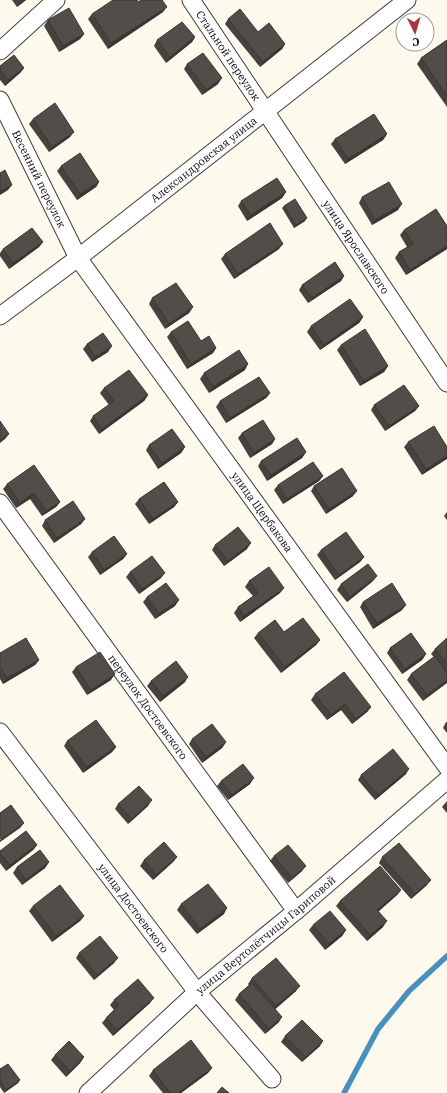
<svg xmlns="http://www.w3.org/2000/svg" width="447" height="1093" font-family="'IBM Plex Serif',serif">
<rect width="100%" height="100%" fill="#fdf9ec"/>
<g fill="none" stroke-linecap="round" stroke-linejoin="round">
<polyline stroke="#4691bd" stroke-width="5.5" points="344,1093 378,1029 409,991 447,956"/>
<defs>
<g id="street">
<path id="s1" d="M191 0 447 383"/>
<polyline points="0,51 56,0"/>
<path id="s2" d="M0 100 78 258 447 767"/>
<path id="s3" d="M0 316 78 258 407 0"/>
<path id="s4" d="M0 503 296 911"/>
<path id="s5" d="M0 732 197 992 272 1079"/>
<path id="s6" d="M88 1093 197 992 296 911 447 780"/>
</g>
</defs>
<use href="#street" stroke="#3e3e3e" stroke-width="19"/>
<use href="#street" stroke="#fff" stroke-width="17"/>
</g>
<g fill="#47423f">
<polygon points="12,0 26,0 17,7"/>
<polygon points="138,2 163,12 108,49 88,19 92,14"/>
<polygon points="228,19 258,32 285,44 282,49 260,67 225,24"/>
<polygon points="48,20 84,34 80,39 59,52 44,26"/>
<polygon points="195,37 192,42 166,63 154,46 157,40"/>
<polygon points="447,40 447,107 417,64 421,58"/>
<polygon points="187,64 218,84 202,95 184,69"/>
<polygon points="0,66 24,68 20,73 5,86 0,80"/>
<polygon points="33,119 70,137 49,152 29,124"/>
<polygon points="387,134 383,140 345,164 331,144 335,139"/>
<polygon points="61,166 99,182 96,187 77,200 57,171"/>
<polygon points="286,192 282,198 247,221 238,206 241,201"/>
<polygon points="362,197 398,210 372,225 359,203"/>
<polygon points="284,206 305,221 294,228 282,208"/>
<polygon points="447,226 447,249 406,275 395,258 399,252 407,247 400,235 404,230"/>
<polygon points="43,242 39,247 9,269 0,256 0,253 3,249"/>
<polygon points="279,249 234,279 221,259 225,254"/>
<polygon points="344,276 341,281 308,303 299,290 302,285"/>
<polygon points="152,298 193,307 189,313 165,329 149,304"/>
<polygon points="363,317 359,323 320,350 307,332 311,326"/>
<polygon points="171,332 201,341 216,348 213,353 187,369 167,337"/>
<polygon points="87,344 108,352 92,362 83,349"/>
<polygon points="341,345 388,366 384,372 360,386 337,350"/>
<polygon points="245,370 209,393 200,379 204,373"/>
<polygon points="104,388 148,395 144,401 99,434 90,421 93,416 109,405 100,393"/>
<polygon points="270,393 266,398 226,423 216,407 220,401"/>
<polygon points="374,405 419,406 415,411 385,431 371,410"/>
<polygon points="242,433 275,439 272,444 250,458 238,438"/>
<polygon points="408,442 447,447 422,475 404,447"/>
<polygon points="149,445 185,447 181,453 158,469 146,450"/>
<polygon points="306,452 302,458 267,481 258,466 261,461"/>
<polygon points="323,476 319,481 283,504 274,490 278,485"/>
<polygon points="7,484 60,502 56,507 42,516 30,499 16,508 3,489"/>
<polygon points="314,486 353,496 326,514 311,491"/>
<polygon points="139,499 178,502 174,507 149,524 135,504"/>
<polygon points="447,512 447,520 444,516"/>
<polygon points="85,519 81,524 54,543 42,526 45,520"/>
<polygon points="215,545 247,549 224,566 212,550"/>
<polygon points="321,550 364,557 360,562 335,580 317,555"/>
<polygon points="92,552 127,554 123,559 100,575 88,557"/>
<polygon points="130,572 161,578 139,594 126,577"/>
<polygon points="249,581 280,593 240,622 234,613 238,607 253,596 245,587"/>
<polygon points="373,581 347,602 337,590 341,584"/>
<polygon points="147,597 175,606 155,619 143,602"/>
<polygon points="363,602 402,610 373,629 360,607"/>
<polygon points="284,632 320,640 316,645 281,673 254,638 258,633"/>
<polygon points="447,638 447,673 423,701 407,680 411,674 434,657 431,654 435,649"/>
<polygon points="390,648 426,654 422,660 402,674 387,653"/>
<polygon points="0,653 39,660 35,665 3,684 0,679"/>
<polygon points="76,667 111,680 87,695 72,672"/>
<polygon points="151,681 185,682 160,702 147,686"/>
<polygon points="315,694 371,707 367,712 352,724 341,710 327,720 311,700"/>
<polygon points="446,722 447,722 447,733 443,728"/>
<polygon points="192,739 226,742 222,748 202,763 189,744"/>
<polygon points="67,741 116,747 112,752 83,773 64,746"/>
<polygon points="406,774 375,800 358,780 361,775"/>
<polygon points="221,781 250,784 228,800 217,786"/>
<polygon points="447,801 447,813 442,807"/>
<polygon points="118,804 148,806 128,824 115,809"/>
<polygon points="37,845 33,850 6,871 0,863 0,851"/>
<polygon points="274,856 302,871 288,883 270,861"/>
<polygon points="177,857 173,862 153,880 140,866 144,860"/>
<polygon points="382,857 427,885 411,899 379,863"/>
<polygon points="49,862 45,868 22,885 13,873 17,867"/>
<polygon points="401,890 397,895 378,912 383,927 367,941 336,906 340,901"/>
<polygon points="181,904 224,914 197,934 177,910"/>
<polygon points="33,906 84,916 80,921 52,942 29,911"/>
<polygon points="313,925 346,930 342,936 325,950 309,930"/>
<polygon points="79,953 114,963 94,980 76,958"/>
<polygon points="252,978 296,991 275,1009 279,1022 265,1034 235,1000 239,994 249,985 248,984"/>
<polygon points="114,1000 150,1003 113,1036 102,1023 106,1018 114,1010 110,1005"/>
<polygon points="285,1036 320,1046 302,1062 281,1042"/>
<polygon points="55,1055 84,1057 80,1063 66,1077 51,1060"/>
<polygon points="0,1069 20,1080 18,1083 4,1093 0,1087"/>
<polygon points="153,1070 208,1073 181,1093 163,1093 149,1076"/>
</g>
<g fill="#3a3633">
<polygon points="22,0 26,0 17,7 21,1"/>
<polygon points="167,7 163,12 108,49 111,43"/>
<polygon points="84,34 80,39 59,52 63,46"/>
<polygon points="195,37 192,42 166,63 170,57"/>
<polygon points="285,44 282,49 260,67 263,62"/>
<polygon points="24,68 20,73 5,86 8,80"/>
<polygon points="222,78 218,84 202,95 206,90"/>
<polygon points="74,132 70,137 49,152 52,147"/>
<polygon points="387,134 383,140 345,164 348,159"/>
<polygon points="99,182 96,187 77,200 80,194"/>
<polygon points="12,185 8,190 0,195 0,191"/>
<polygon points="286,192 282,198 247,221 251,215"/>
<polygon points="402,204 398,210 372,225 375,220"/>
<polygon points="307,218 305,221 294,228 296,225"/>
<polygon points="43,242 39,247 9,269 13,263"/>
<polygon points="283,244 279,249 234,279 238,274"/>
<polygon points="447,246 447,249 406,275 410,270"/>
<polygon points="344,276 341,281 308,303 312,298"/>
<polygon points="193,307 189,313 165,329 169,324"/>
<polygon points="363,317 359,323 320,350 324,345"/>
<polygon points="112,346 108,352 92,362 95,357"/>
<polygon points="216,348 213,353 187,369 191,364"/>
<polygon points="248,364 245,370 209,393 213,387"/>
<polygon points="388,366 384,372 360,386 364,381"/>
<polygon points="270,393 266,398 226,423 230,418"/>
<polygon points="148,395 144,401 99,434 102,429"/>
<polygon points="419,406 415,411 385,431 389,426"/>
<polygon points="9,434 5,439 0,443 0,440"/>
<polygon points="275,439 272,444 250,458 254,453"/>
<polygon points="185,447 181,453 158,469 162,463"/>
<polygon points="306,452 302,458 267,481 271,475"/>
<polygon points="447,456 447,459 422,475 426,469"/>
<polygon points="323,476 319,481 283,504 287,499"/>
<polygon points="357,491 353,496 326,514 329,509"/>
<polygon points="34,493 30,499 16,508 20,503"/>
<polygon points="60,502 56,507 42,516 46,511"/>
<polygon points="178,502 174,507 149,524 153,519"/>
<polygon points="85,519 81,524 54,543 57,538"/>
<polygon points="251,543 247,549 224,566 228,561"/>
<polygon points="127,554 123,559 100,575 104,570"/>
<polygon points="364,557 360,562 335,580 339,575"/>
<polygon points="165,573 161,578 139,594 142,589"/>
<polygon points="377,576 373,581 347,602 350,597"/>
<polygon points="284,588 280,593 240,622 244,616"/>
<polygon points="179,600 175,606 155,619 159,614"/>
<polygon points="406,605 402,610 373,629 377,623"/>
<polygon points="320,640 316,645 281,673 285,667"/>
<polygon points="426,654 422,660 402,674 405,669"/>
<polygon points="39,660 35,665 3,684 7,678"/>
<polygon points="115,674 111,680 87,695 91,690"/>
<polygon points="188,677 185,682 160,702 163,696"/>
<polygon points="447,680 447,683 423,701 427,695"/>
<polygon points="345,704 341,710 327,720 331,715"/>
<polygon points="371,707 367,712 352,724 356,719"/>
<polygon points="226,742 222,748 202,763 206,757"/>
<polygon points="116,747 112,752 83,773 87,767"/>
<polygon points="409,769 406,774 375,800 378,795"/>
<polygon points="254,778 250,784 228,800 232,795"/>
<polygon points="152,800 148,806 128,824 132,819"/>
<polygon points="24,823 20,828 0,842 0,840 1,839"/>
<polygon points="37,845 33,850 6,871 10,865"/>
<polygon points="177,857 173,862 153,880 156,875"/>
<polygon points="49,862 45,868 22,885 26,880"/>
<polygon points="306,866 302,871 288,883 292,878"/>
<polygon points="431,880 427,885 411,899 415,894"/>
<polygon points="401,890 397,895 373,916 377,910"/>
<polygon points="227,908 224,914 197,934 200,929"/>
<polygon points="84,916 80,921 52,942 56,936"/>
<polygon points="387,921 383,927 367,941 370,935"/>
<polygon points="346,930 342,936 325,950 329,944"/>
<polygon points="118,958 114,963 94,980 97,975"/>
<polygon points="300,986 296,991 272,1012 276,1006"/>
<polygon points="154,998 150,1003 113,1036 117,1030"/>
<polygon points="282,1017 279,1022 265,1034 269,1029"/>
<polygon points="323,1041 320,1046 302,1062 306,1057"/>
<polygon points="84,1057 80,1063 66,1077 70,1071"/>
<polygon points="212,1068 208,1073 181,1093 178,1093"/>
<polygon points="20,1080 18,1083 4,1093 6,1090"/>
</g>
<g fill="#534d49" stroke="#3a3633">
<polygon points="113,0 137,0 138,2 141,0 162,0 167,7 111,43 92,14"/>
<polygon points="69,8 84,34 63,46 48,20"/>
<polygon points="240,9 258,32 269,23 285,44 263,62 228,19"/>
<polygon points="182,22 195,37 170,57 157,40"/>
<polygon points="447,40 447,96 421,58"/>
<polygon points="203,53 222,78 206,90 187,64"/>
<polygon points="14,55 24,68 8,80 0,70 0,66"/>
<polygon points="55,103 74,132 52,147 33,119"/>
<polygon points="374,114 387,134 348,159 335,139"/>
<polygon points="80,153 99,182 80,194 61,166"/>
<polygon points="5,170 12,185 0,191 0,173"/>
<polygon points="277,178 286,192 251,215 241,201"/>
<polygon points="389,182 402,204 375,220 362,197"/>
<polygon points="295,199 307,218 296,225 284,206"/>
<polygon points="436,209 447,226 447,246 410,270 399,252 413,244 404,230"/>
<polygon points="270,223 283,244 238,274 225,254"/>
<polygon points="32,228 43,242 13,263 3,249"/>
<polygon points="335,262 344,276 312,298 302,285"/>
<polygon points="176,283 193,307 169,324 152,298"/>
<polygon points="350,299 363,317 324,345 311,326"/>
<polygon points="188,321 201,341 209,336 216,348 191,364 171,332"/>
<polygon points="365,329 388,366 364,381 341,345"/>
<polygon points="103,333 112,346 95,357 87,344"/>
<polygon points="239,350 248,364 213,387 204,373"/>
<polygon points="129,370 148,395 102,429 93,416 114,401 104,388"/>
<polygon points="259,377 270,393 230,418 220,401"/>
<polygon points="404,385 419,406 389,426 374,405"/>
<polygon points="263,420 275,439 254,453 242,433"/>
<polygon points="0,421 9,434 0,440"/>
<polygon points="434,426 447,447 447,456 426,469 408,442"/>
<polygon points="172,429 185,447 162,463 149,445"/>
<polygon points="297,438 306,452 271,475 261,461"/>
<polygon points="313,462 323,476 287,499 278,485"/>
<polygon points="34,465 60,502 46,511 34,493 20,503 7,484"/>
<polygon points="342,468 357,491 329,509 314,486"/>
<polygon points="164,482 178,502 153,519 139,499"/>
<polygon points="73,501 85,519 57,538 45,520"/>
<polygon points="238,527 251,543 228,561 215,545"/>
<polygon points="346,532 364,557 339,575 321,550"/>
<polygon points="114,536 127,554 104,570 92,552"/>
<polygon points="152,556 165,573 142,589 130,572"/>
<polygon points="368,564 377,576 350,597 341,584"/>
<polygon points="269,567 284,588 244,616 238,607 258,593 249,581"/>
<polygon points="166,583 179,600 159,614 147,597"/>
<polygon points="392,583 406,605 377,623 363,602"/>
<polygon points="303,618 320,640 285,667 258,633 275,620 284,632"/>
<polygon points="411,633 426,654 405,669 390,648"/>
<polygon points="26,638 39,660 7,678 0,667 0,653"/>
<polygon points="447,638 447,663 435,649"/>
<polygon points="100,652 115,674 91,690 76,667"/>
<polygon points="435,656 447,673 447,680 427,695 411,674"/>
<polygon points="176,661 188,677 163,696 151,681"/>
<polygon points="344,672 371,707 356,719 345,704 331,715 315,694"/>
<polygon points="96,720 116,747 87,767 67,741"/>
<polygon points="212,724 226,742 206,757 192,739"/>
<polygon points="393,749 409,769 378,795 361,775"/>
<polygon points="243,764 254,778 232,795 221,781"/>
<polygon points="139,786 152,800 132,819 118,804"/>
<polygon points="11,805 24,823 1,839 0,837 0,813"/>
<polygon points="26,831 37,845 10,865 0,853 0,851"/>
<polygon points="164,842 177,857 156,875 144,860"/>
<polygon points="399,843 431,880 415,894 382,857"/>
<polygon points="288,845 306,866 292,878 274,856"/>
<polygon points="40,850 49,862 26,880 17,867"/>
<polygon points="380,866 401,890 377,910 387,921 370,935 340,901"/>
<polygon points="208,884 227,908 200,929 181,904"/>
<polygon points="60,885 84,916 56,936 33,906"/>
<polygon points="330,911 346,930 329,944 313,925"/>
<polygon points="100,936 118,958 97,975 79,953"/>
<polygon points="276,958 300,986 276,1006 252,978"/>
<polygon points="138,979 154,998 117,1030 106,1018 119,1005 114,1000"/>
<polygon points="252,983 282,1017 269,1029 239,994"/>
<polygon points="302,1020 323,1041 306,1057 285,1036"/>
<polygon points="191,1040 212,1068 178,1093 170,1093 153,1070"/>
<polygon points="69,1041 84,1057 70,1071 55,1055"/>
<polygon points="8,1064 20,1080 6,1090 0,1081 0,1069"/>
<polygon points="222,1087 229,1093 217,1093"/>
</g>
<g text-anchor="middle" dominant-baseline="central" stroke-width="4" stroke-linejoin="round" paint-order="stroke">
<g font-size="11" fill="#0b0b0b" stroke="#fff">
<text stroke="none"><textPath href="#s1" startOffset="67">Стальной переулок</textPath></text>
<text stroke="none"><textPath href="#s3" startOffset="257">Александровская улица</textPath></text>
<text stroke="none"><textPath href="#s2" startOffset="88">Весенний переулок</textPath></text>
<text stroke="none"><textPath href="#s1" startOffset="297">улица Ярославского</textPath></text>
<text stroke="none"><textPath href="#s2" startOffset="490">улица Щербакова</textPath></text>
<text stroke="none"><textPath href="#s4" startOffset="252">переулок Достоевского</textPath></text>
<text stroke="none"><textPath href="#s5" startOffset="221">улица Достоевского</textPath></text>
<text stroke="none"><textPath href="#s6" startOffset="238">улица Вертолётчицы Гариповой</textPath></text>
</g>
</g>
<g transform="translate(415 32) rotate(175)"><circle r="19" fill="#ffffff" stroke="#9d9d9d"/>
<path d="M0-3L7 15L0 10L-7 15Z" fill="#aa343d"/>
<text y="-6" font-size="11" font-weight="bold" text-anchor="middle" fill="#0b0b0b">С</text>
</g>
</svg>
